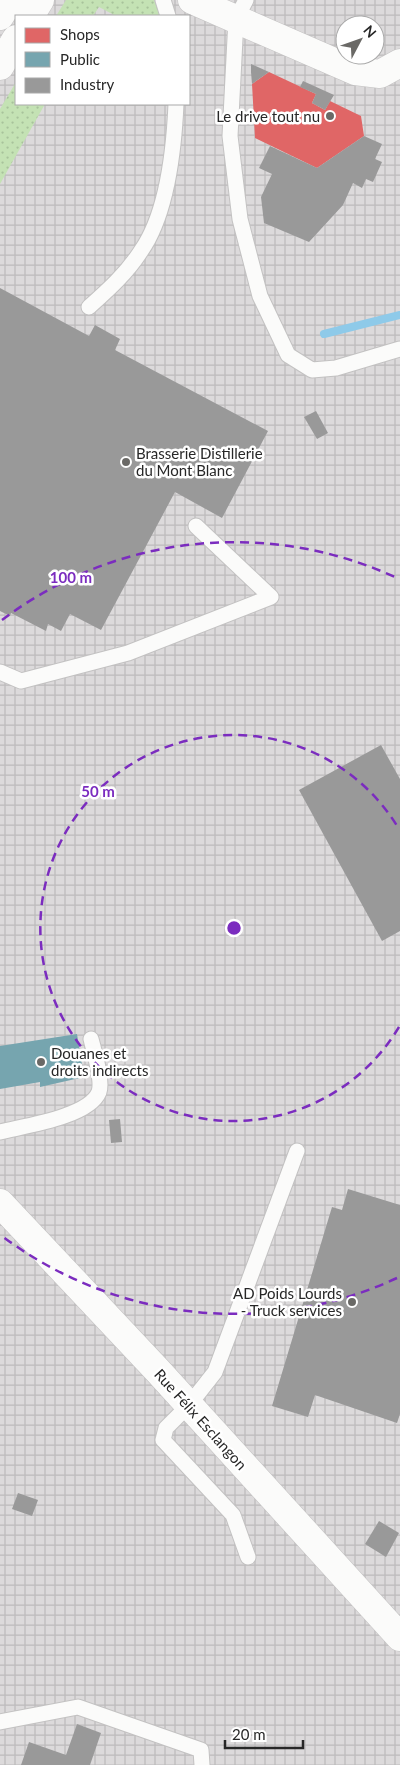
<svg xmlns="http://www.w3.org/2000/svg" width="400" height="1765" font-family="Lato,sans-serif">
<defs>
<pattern id="industrial-grid" width="8" height="8" patternUnits="userSpaceOnUse" patternTransform="scale(1.25)"><rect width="8" height="8" fill="#dcdadb"/><path d="M0 4h8M4 0v8" fill="none" stroke="#bdbbbc"/></pattern>
<pattern id="grass-dots" width="8" height="8" patternUnits="userSpaceOnUse" patternTransform="scale(1.25)"><rect width="8" height="8" fill="#c4e2b4"/><path d="M2 2h.1M6 6h.1" fill="none" stroke="#a8c29b" stroke-width="1.8" stroke-linecap="round"/></pattern>
</defs>
<rect width="100%" height="100%" fill="#e6e3dc"/>
<path fill="url(#industrial-grid)" fill-rule="evenodd" d="M0 0H400V1765H0ZM16 16H189V104H16ZM345 25H375V55H345Z"/>
<g fill="url(#grass-dots)">
<polygon points="66,0 154,0 160,16 116,16 99,7 93,16 56,16"/>
<polygon points="16,82 16,104 45,104 0,184 0,109"/>
</g>
<polygon fill="#e06666" points="269,72 316,94 312,103 325,110 330,101 361,116 364,136 317,168 255,138 252,84"/>
<polygon fill="#76a5af" points="77,1034 84,1077 40,1087 40,1082 0,1089 0,1046"/>
<g fill="#999">
<polygon points="251,64 269,72 252,84 251,72"/>
<polygon points="303,81 334,95 325,110 312,103 316,94 300,87"/>
<polygon points="364,136 382,144 375,159 382,162 373,182 366,179 362,188 353,183 343,205 309,242 264,223 261,197 272,174 259,168 270,146 317,168"/>
<polygon points="0,288 89,336 95,325 120,339 115,350 268,431 222,518 175,492 101,630 70,614 61,631 48,624 46,631 11,613 10,616 0,611"/>
<polygon points="316,411 328,433 317,439 304,417"/>
<polygon points="381,745 400,779 400,931 382,941 299,790"/>
<polygon points="120,1119 122,1142 111,1143 109,1120"/>
<polygon points="348,1189 400,1205 400,1414 397,1423 315,1395 308,1417 272,1406 332,1207 342,1210"/>
<polygon points="18,1493 38,1500 32,1516 12,1509"/>
<polygon points="379,1521 399,1533 386,1557 365,1544"/>
<polygon points="77,1724 101,1733 90,1765 21,1765 29,1742 66,1755"/>
</g>
<g fill="none" stroke-linecap="round" stroke-linejoin="round">
<polyline stroke="#8ecae9" stroke-width="8" points="324,334 400,315"/>
<defs>
<g id="service">
<polyline points="163,0 168,16"/>
<polyline points="246,0 236,19 230,136 240,219 260,296 288,355 312,370 336,368 400,349"/>
<path d="M89 307C108 290 127 273 141 251 167 214 174 149 176 104"/>
<polyline points="0,672 21,681 128,653 271,597 196,526"/>
<path d="M0 1132C24 1126 89 1117 99 1092 103 1081 94 1051 91 1039"/>
<polyline points="248,1557 233,1515 163,1440 166,1428 189,1405 215,1372 297,1151"/>
<polyline points="0,1722 78,1707 201,1750 202,1765"/>
</g>
<polyline id="minor" points="192,0 355,71 380,74 400,63"/>
<polyline id="tertiary" points="0,1203 158,1371 400,1637"/>
<g id="secondary">
<polyline points="0,16 10,0"/>
<polyline points="30,16 40,0"/>
<polyline points="0,66 16,39"/>
</g>
</defs>
<use href="#service" stroke="#c3c2c2" stroke-width="17"/>
<use href="#minor" stroke="#c3c2c2" stroke-width="29"/>
<use href="#tertiary" stroke="#c3c2c2" stroke-width="29"/>
<use href="#secondary" stroke="#c3c2c2" stroke-width="29"/>
<use href="#service" stroke="#fbfbfa" stroke-width="15"/>
<use href="#minor" stroke="#fbfbfa" stroke-width="28"/>
<use href="#tertiary" stroke="#fbfbfa" stroke-width="28"/>
<use href="#secondary" stroke="#fbfbfa" stroke-width="28"/>
</g>
<g fill="none" stroke="#7b2cbf" stroke-width="2.5" stroke-dasharray="9 6">
<path d="M399 1027A193 193 0 1 1 399 829"/>
<path d="M397 1278A386 386 0 0 1 2 1236M2 620A386 386 0 0 1 397 578"/>
</g>
<g fill="#6a6966" stroke="#fff" stroke-width="2">
<circle cx="330" cy="116" r="5"/>
<circle cx="126" cy="462" r="5"/>
<circle cx="41" cy="1062" r="5"/>
<circle cx="352" cy="1302" r="5"/>
</g>
<g text-anchor="middle" dominant-baseline="central" stroke-width="5" stroke-linejoin="round" paint-order="stroke">
<g font-size="15" fill="#272727" stroke="#fff" text-anchor="end">
<text x="320" y="116">Le drive tout nu</text>
<text x="136" y="453" text-anchor="start">Brasserie Distillerie<tspan x="136" dy="17">du Mont Blanc</tspan></text>
<text x="51" y="1053" text-anchor="start">Douanes et<tspan x="51" dy="17">droits indirects</tspan></text>
<text x="342" y="1293">AD Poids Lourds<tspan x="342" dy="17">- Truck services</tspan></text>
</g>
<g font-size="15" fill="#272727" stroke="#fff">
<text transform="translate(201 1419) rotate(48)">Rue Félix Esclangon</text>
</g>
</g>
<circle cx="234" cy="928" r="8" fill="#7b2cbf" stroke="#fff" stroke-width="2.5"/>
<g font-size="15" text-anchor="middle" font-weight="bold" fill="#7b2cbf" stroke="#fff" stroke-width="5" stroke-linejoin="round" paint-order="stroke">
<text x="71" y="583">100 m</text>
<text x="98" y="797">50 m</text>
</g>
<rect x="15" y="15" width="175" height="90" fill="#ffffff" stroke="#a9a9a9"/>
<rect x="25" y="28" width="25" height="15" fill="#e06666" stroke="#a9a9a9"/>
<text x="60" y="40" font-size="15" fill="#272727">Shops</text>
<rect x="25" y="52" width="25" height="15" fill="#76a5af" stroke="#a9a9a9"/>
<text x="60" y="65" font-size="15" fill="#272727">Public</text>
<rect x="25" y="78" width="25" height="15" fill="#999999" stroke="#a9a9a9"/>
<text x="60" y="90" font-size="15" fill="#272727">Industry</text>
<g transform="translate(360 40) rotate(49)"><circle r="24" fill="#ffffff" stroke="#a9a9a9"/>
<path d="M0-4L9 19L0 12L-9 19Z" fill="#6a6966"/>
<text y="-8" font-size="14" font-weight="bold" text-anchor="middle" fill="#272727">N</text>
</g>
<path d="M225 1740v8h78v-8" fill="none" stroke="#272727" stroke-width="2.5"/>
<text x="232" y="1740" font-size="15" fill="#272727" stroke="#ffffff" stroke-width="4" paint-order="stroke">20 m</text>
</svg>
